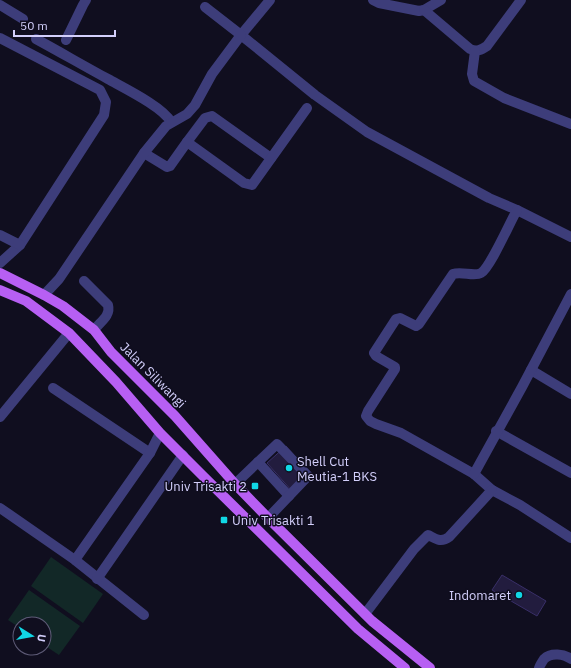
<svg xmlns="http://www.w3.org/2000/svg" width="571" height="668" font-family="'IBM Plex Sans',sans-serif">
<rect width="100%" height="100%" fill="#100e1f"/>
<g fill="#122827">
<polygon points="51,557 103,594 83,623 31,586"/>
<polygon points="29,590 80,626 59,655 44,645 44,624 20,624 20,628 8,620"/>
</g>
<g fill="#221c3e" stroke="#392f68">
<polygon points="286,446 311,474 292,491 267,463"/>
<polygon points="502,575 546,601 537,616 492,590"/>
</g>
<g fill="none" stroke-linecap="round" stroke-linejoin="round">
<g stroke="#3d3d7a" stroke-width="10">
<polyline points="270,0 241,35 315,95 367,132 489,198 517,210 571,237"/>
<polyline points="373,0 379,3 419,11 424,10 441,0"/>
<polyline points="0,5 23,19"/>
<path d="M424 10 470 49C477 52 481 50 487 46L521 0"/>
<polyline points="0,38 100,90 106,102 104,115 20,245 0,263"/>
<path d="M36 39C60 52 84 66 108 79 124 88 163 107 171 122"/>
<polyline points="66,40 83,5 86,0"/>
<polyline points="475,51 472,74 474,81 504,98 571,124"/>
<polyline points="187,142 205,118 212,116 271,158"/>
<polyline points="144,153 167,167 170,166 187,142 244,183 252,185 307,108"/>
<path d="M517 210C510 222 490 268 481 273 474 277 462 271 453 274L419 324 416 326 400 318 396 319 374 353 376 356 395 367V369L368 411 366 416 370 421 376 424 401 433 474 474 492 490 520 505 571 538"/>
<polyline points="0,235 20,245"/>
<path d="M84 281 108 305C111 316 100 322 94 330"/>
<polyline points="44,295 59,279 144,153 166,126 187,114 195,105 212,74 241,35 205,7"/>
<polyline points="531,370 571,394"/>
<polyline points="53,388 150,453"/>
<polyline points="0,417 69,333"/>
<polyline points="496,431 571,473"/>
<polyline points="258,462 289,496"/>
<polyline points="474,474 522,387 571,294"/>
<polyline points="235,484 277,444 308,476 268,518"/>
<polyline points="0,508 75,560 144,615"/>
<polyline points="75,560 150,453 160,433"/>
<polyline points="97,579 183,455"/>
<path d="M365 614 414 549 428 535C436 539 441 543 449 537L492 490"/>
<path d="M539 668C540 665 542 662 544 659 551 652 564 654 571 659"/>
</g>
<g stroke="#b75ff3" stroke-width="10">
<polyline points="0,273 44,295 63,306 94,330 111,352 175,416 235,484 268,518 372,621 430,668"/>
<polyline points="0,290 26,301 69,333 116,382 160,433 202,475 358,629 405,668"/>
</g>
</g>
<g fill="#11d7e5" stroke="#100e1f" stroke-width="1.5">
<circle cx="289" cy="468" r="4"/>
<rect x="251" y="482" width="8" height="8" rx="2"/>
<rect x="220" y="516" width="8" height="8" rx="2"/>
<circle cx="519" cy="595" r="4"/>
</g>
<g text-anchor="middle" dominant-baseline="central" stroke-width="3" stroke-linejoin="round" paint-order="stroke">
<g font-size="13" fill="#d3cffb" stroke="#100e1f">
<text transform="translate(153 375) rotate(45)">Jalan Siliwangi</text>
</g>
<g font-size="13" fill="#d3cffb" stroke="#100e1f" text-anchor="start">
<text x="297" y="461">Shell Cut<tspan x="297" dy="15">Meutia-1 BKS</tspan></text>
<text x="247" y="486" text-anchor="end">Univ Trisakti 2</text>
<text x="232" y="520">Univ Trisakti 1</text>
<text x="511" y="595" text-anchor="end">Indomaret</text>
</g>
</g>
<g transform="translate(32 636) rotate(101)"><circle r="19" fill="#100e1f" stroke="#5e5b77"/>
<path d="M0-3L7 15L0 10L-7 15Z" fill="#11d7e5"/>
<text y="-6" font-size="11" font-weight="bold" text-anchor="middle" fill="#d3cffb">U</text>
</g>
<path d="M14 30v6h101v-6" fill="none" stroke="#d3cffb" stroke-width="2"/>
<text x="20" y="30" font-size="12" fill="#d3cffb" stroke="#100e1f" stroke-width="3" paint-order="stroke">50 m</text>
</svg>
